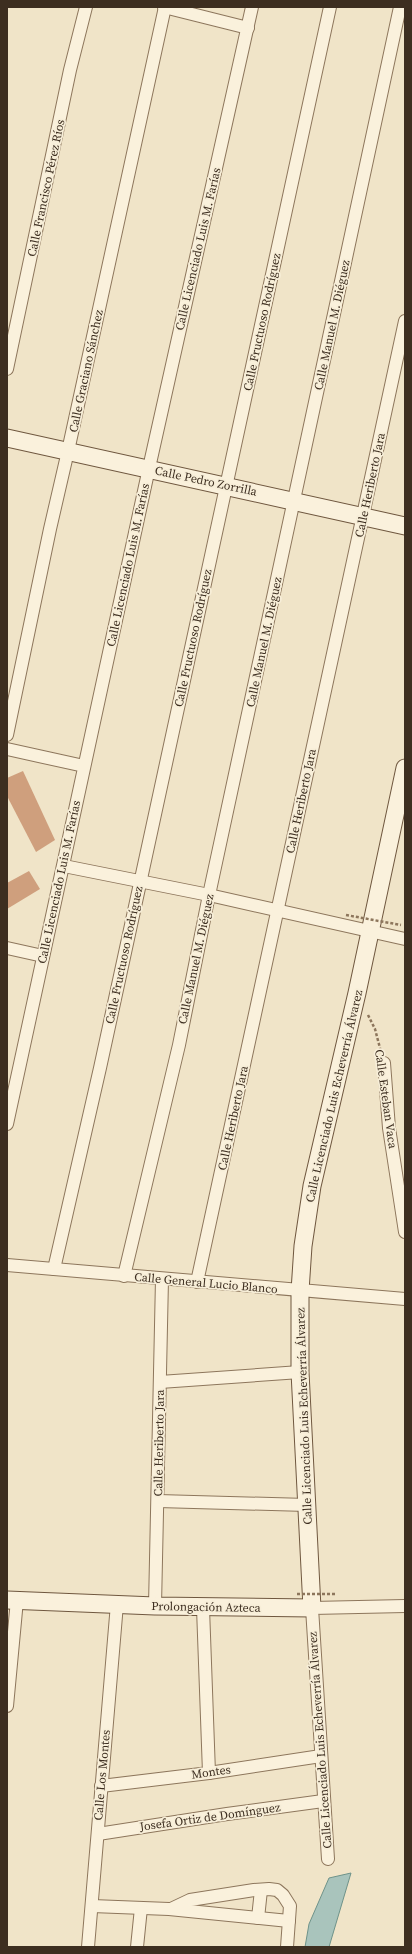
<svg xmlns="http://www.w3.org/2000/svg" width="412" height="1954" font-family="'Source Serif 4',serif">
<rect width="100%" height="100%" fill="#f0e4c8"/>
<polygon fill="#a9c4bc" stroke="#6f938a" points="351,1873 329,1947 305,1947 309,1924 329,1878"/>
<g fill="#cf9f7d">
<polygon points="23,771 55,840 36,852 7,796 7,778"/>
<polygon points="29,871 40,889 7,909 7,883"/>
</g>
<g fill="none" stroke-linecap="round" stroke-linejoin="round">
<defs>
<g id="street">
<polyline points="164,7 248,28"/>
<polyline points="7,369 70,70 86,7"/>
<polyline points="7,735 50,529 68,451 165,7"/>
<polyline points="7,749 84,766"/>
<polyline points="64,866 209,895 405,939"/>
<polyline points="7,948 43,956"/>
<polyline points="384,1063 389,1128 405,1232"/>
<polyline points="7,1124 149,468 252,7"/>
<polyline points="7,1265 405,1299"/>
<polyline points="54,1269 100,1068 330,7"/>
<polyline points="124,1276 179,1045 209,895 400,7"/>
<polyline points="197,1282 405,321"/>
<polyline points="160,1382 300,1372"/>
<polyline points="158,1501 307,1505"/>
<polyline points="155,1606 162,1279"/>
<polyline points="203,1608 209,1773"/>
<polyline points="7,1706 17,1600"/>
<polyline points="101,1786 209,1773 321,1756"/>
<polyline points="98,1834 227,1814 323,1801"/>
<polyline points="328,1859 312,1608 405,1606"/>
<polyline points="92,1906 169,1909 289,1921"/>
<polyline points="171,1909 190,1900 254,1890 269,1889 277,1890 283,1895 290,1906 287,1947"/>
<polyline points="258,1918 261,1890"/>
<polyline points="88,1947 117,1604"/>
<polyline points="137,1947 141,1908"/>
</g>
<g id="secondary">
<polyline points="7,438 405,526"/>
<polyline points="7,1600 155,1606 312,1608 300,1372 300,1291 303,1246 312,1186 357,993 405,768"/>
</g>
</defs>
<use href="#street" stroke="#8d765c" stroke-width="14"/>
<use href="#secondary" stroke="#6f573f" stroke-width="19"/>
<polyline stroke="#8d765c" stroke-width="2.5" stroke-dasharray="3 2" stroke-linecap="butt" points="368,1015 375,1029 381,1052"/>
<use href="#street" stroke="#faf1dc" stroke-width="12"/>
<use href="#secondary" stroke="#faf1dc" stroke-width="17"/>
<g stroke="#8d765c" stroke-width="2.5" stroke-dasharray="3 2" stroke-linecap="butt">
<polyline points="346,915 401,925"/>
<polyline points="297,1594 336,1594"/>
</g>
</g>
<g text-anchor="middle" dominant-baseline="central" stroke-width="3.5" stroke-linejoin="round" paint-order="stroke">
<g font-size="12" fill="#3d2e20" stroke="#f7eed8">
<text transform="translate(46 188) rotate(-78)">Calle Francisco Pérez Ríos</text>
<text transform="translate(198 249) rotate(-77)">Calle Licenciado Luis M. Farías</text>
<text transform="translate(262 322) rotate(-78)">Calle Fructuoso Rodríguez</text>
<text transform="translate(332 325) rotate(-78)">Calle Manuel M. Diéguez</text>
<text transform="translate(86 371) rotate(-78)">Calle Graciano Sánchez</text>
<text transform="translate(206 481) rotate(12)">Calle Pedro Zorrilla</text>
<text transform="translate(370 485) rotate(-78)">Calle Heriberto Jara</text>
<text transform="translate(128 565) rotate(-78)">Calle Licenciado Luis M. Farías</text>
<text transform="translate(193 638) rotate(-78)">Calle Fructuoso Rodríguez</text>
<text transform="translate(264 642) rotate(-78)">Calle Manuel M. Diéguez</text>
<text transform="translate(301 801) rotate(-78)">Calle Heriberto Jara</text>
<text transform="translate(59 882) rotate(-78)">Calle Licenciado Luis M. Farías</text>
<text transform="translate(124 955) rotate(-78)">Calle Fructuoso Rodríguez</text>
<text transform="translate(196 959) rotate(-78)">Calle Manuel M. Diéguez</text>
<text transform="translate(334 1096) rotate(-77)">Calle Licenciado Luis Echeverría Álvarez</text>
<text transform="translate(386 1099) rotate(82)">Calle Esteban Vaca</text>
<text transform="translate(233 1118) rotate(-78)">Calle Heriberto Jara</text>
<text transform="translate(206 1283) rotate(5)">Calle General Lucio Blanco</text>
<text transform="translate(304 1416) rotate(-92)">Calle Licenciado Luis Echeverría Álvarez</text>
<text transform="translate(159 1443) rotate(-89)">Calle Heriberto Jara</text>
<text transform="translate(206 1607) rotate(1)">Prolongación Azteca</text>
<text transform="translate(320 1740) rotate(-94)">Calle Licenciado Luis Echeverría Álvarez</text>
<text transform="translate(211 1772) rotate(-8)">Montes</text>
<text transform="translate(102 1775) rotate(-85)">Calle Los Montes</text>
<text transform="translate(210 1817) rotate(-8)">Josefa Ortiz de Domínguez</text>
</g>
</g>
<rect width="412" height="1954" fill="none" stroke="#3d2e20" stroke-width="16"/>
</svg>
